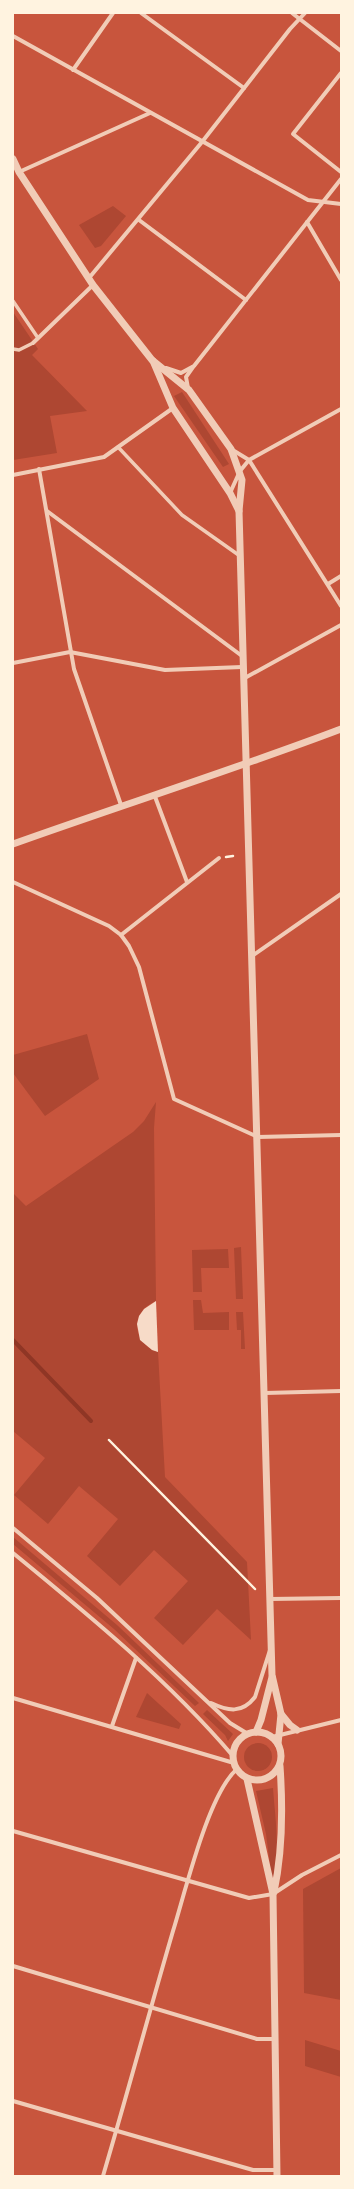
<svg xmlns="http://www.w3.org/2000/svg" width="354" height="2189" font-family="'Alegreya Sans',sans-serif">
<rect width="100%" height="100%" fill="#c8553d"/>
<g fill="#ae4732">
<polygon points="113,206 126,216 101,246 95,248 79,225"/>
<polygon points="13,312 38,349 32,355 87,411 50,416 57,453 13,460"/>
<polygon points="182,392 229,464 223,467 174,396"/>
<polygon points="87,1034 99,1079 45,1116 13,1073 13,1055"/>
<path d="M156 1102 154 1128 156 1301C129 1312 132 1343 158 1352L165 1477 247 1562 251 1640 217 1609 183 1645 154 1618 188 1581 154 1550 120 1586 87 1556 118 1519 79 1486 48 1524 14 1495 45 1458 13 1431V1193L26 1206 133 1132 144 1121Z"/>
<polygon points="241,1247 243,1299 236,1299 234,1248"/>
<polygon points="228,1249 229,1268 201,1268 202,1292 193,1292 192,1250"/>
<polygon points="193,1300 201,1300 203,1313 229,1312 229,1330 194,1330"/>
<polygon points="236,1312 243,1312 245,1349 241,1349 241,1330 237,1330"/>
<polygon points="13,1537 117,1625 199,1703 195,1706 114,1629 13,1544"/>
<polygon points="147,1693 181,1724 179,1729 136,1717"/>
<polygon points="207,1710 233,1734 228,1741 225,1735 203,1714"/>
<circle cx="258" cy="1757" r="14"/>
<path d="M273 1788C275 1817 281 1853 272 1881L266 1834 256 1791Z"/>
<polygon points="341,1868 341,2000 304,1993 303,1889"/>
<polygon points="305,2040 341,2051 341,2077 305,2066"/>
</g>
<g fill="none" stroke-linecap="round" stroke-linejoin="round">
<polyline stroke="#8f3625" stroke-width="4" points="13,1340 91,1421"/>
</g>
<polygon fill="#f7dbc8" points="156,1301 158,1352 152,1350 140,1340 137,1324 139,1316 144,1309"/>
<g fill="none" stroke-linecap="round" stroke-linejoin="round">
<g stroke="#fff3e0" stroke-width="2.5">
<polyline points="226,857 233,856"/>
<polyline points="109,1440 255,1589"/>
</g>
<g stroke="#f1ccb7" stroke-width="3.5">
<polyline points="13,301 38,338"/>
<polyline points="13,349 19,350 33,343"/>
<polyline points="118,447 182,515 240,556"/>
</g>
<g stroke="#f1ccb7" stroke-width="4">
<polyline points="141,13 244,88"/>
<polyline points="292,13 341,51"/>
<polyline points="13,36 308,200 341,204"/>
<polyline points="73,70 113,13"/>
<polyline points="341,73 293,134 341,172"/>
<polyline points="19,172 150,113"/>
<polyline points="139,220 246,300"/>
<polyline points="307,222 341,280"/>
<polyline points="89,278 202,142 290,29 305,13"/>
<polyline points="33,343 93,285"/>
<polyline points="166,368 181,373 194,366 341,179"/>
<polyline points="188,388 186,377 193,367"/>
<polyline points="231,449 249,460 341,606"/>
<polyline points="39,469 74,669 121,805"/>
<polyline points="13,475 104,457 173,408"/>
<polyline points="230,493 240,471 249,460 341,409"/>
<polyline points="47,511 242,656"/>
<polyline points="328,584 341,576"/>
<polyline points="13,663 70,652 165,670 242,667"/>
<polyline points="243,679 341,625"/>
<polyline points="154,794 187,882"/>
<polyline points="13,882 109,926 121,935 129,946 139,967 174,1099 258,1137 341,1135"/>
<polyline points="121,935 219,858"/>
<polyline points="252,956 341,894"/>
<polyline points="265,1393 341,1391"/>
<polyline points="13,1528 97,1598 230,1723 248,1734"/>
<path d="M13 1553C90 1616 168 1680 233 1756"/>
<polyline points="270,1599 341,1598"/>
<polyline points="13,1698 234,1763"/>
<path d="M211 1703C228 1711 242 1714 255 1697L270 1650"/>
<polyline points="112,1726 136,1658"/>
<polyline points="272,1737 341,1720"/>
<polyline points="13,1831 249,1898 273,1894 302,1875 341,1855"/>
<polyline points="13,1966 257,2039 275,2039"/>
<polyline points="13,2101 253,2170 277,2170"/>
<path d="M103 2176C127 2095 149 2013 173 1931 185 1893 208 1794 237 1769"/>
</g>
<g stroke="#f1ccb7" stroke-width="7">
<polyline points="13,159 19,172 93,285 152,360 189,390 231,449 242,480 239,511 272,1675 281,1714 278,1744"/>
<polyline points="153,361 173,408 230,493 239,511"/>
<path d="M13 844C122 805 233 770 341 729"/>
<polyline points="281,1714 290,1725 297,1730"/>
<circle cx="257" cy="1756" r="24"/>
<polyline points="256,1732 261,1720 272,1677"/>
<polyline points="247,1779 273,1894 277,2176"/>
<path d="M274 1892C283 1850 283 1809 280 1766"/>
</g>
</g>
<rect width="354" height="2189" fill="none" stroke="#fff3e0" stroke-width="28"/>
</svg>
